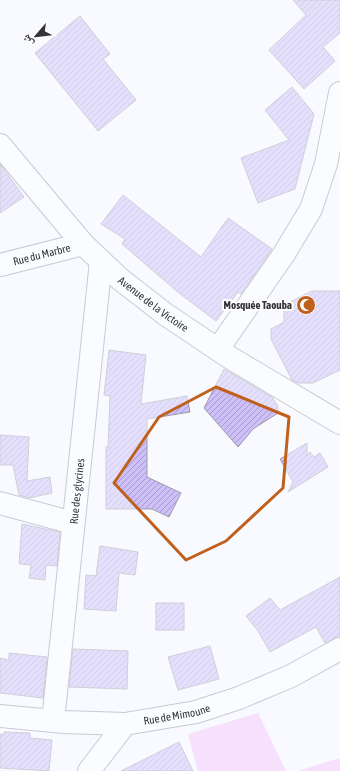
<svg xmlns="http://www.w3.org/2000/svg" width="340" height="771" font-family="'Asap Condensed','Noto Naskh Arabic',sans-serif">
<defs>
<pattern id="building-hatch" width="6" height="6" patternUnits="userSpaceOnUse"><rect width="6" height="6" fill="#cdbff8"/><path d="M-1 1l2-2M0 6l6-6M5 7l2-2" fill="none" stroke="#a79cca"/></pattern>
</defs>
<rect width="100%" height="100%" fill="#f8faff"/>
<g fill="#f4c1f7">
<polygon points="258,713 286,771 198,771 188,734"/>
<polygon points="340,758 340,771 298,771"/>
</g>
<g fill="url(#building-hatch)" stroke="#9e9ca8">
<polygon points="293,0 340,0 340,33 323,47 335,61 304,89 269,50 306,15"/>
<polygon points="80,16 110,54 103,59 136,100 98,131 35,53"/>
<polygon points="292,87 314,114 295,189 258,203 241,158 289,140 265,110"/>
<polygon points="0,164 24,197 0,213"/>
<polygon points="123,195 201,257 228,218 272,249 241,294 238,292 216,321 179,293 122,244 125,239 101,224"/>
<polygon points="312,291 340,291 340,370 313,383 298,383 292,380 271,339 271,329 284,322 284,305"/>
<polygon points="109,350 146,355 141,404 187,396 190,412 147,419 147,477 181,493 169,517 152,509 106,509 106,447 108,447 110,396 104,395"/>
<polygon points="224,369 272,397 278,406 278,413 253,429 238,447 204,408"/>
<polygon points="0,435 29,437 27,481 50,477 52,493 29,498 19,495 13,465 0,465"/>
<polygon points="307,443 307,456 310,452 314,457 320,453 328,467 288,492 293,482 280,459"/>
<polygon points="22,524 60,532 57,566 46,565 45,580 29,578 31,565 19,564"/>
<polygon points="100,546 138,552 135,575 119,573 116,611 84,609 86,575 96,576"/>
<polygon points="340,577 340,636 325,643 316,627 270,652 258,631 246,616 270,598 280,610"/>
<rect x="156" y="603" width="28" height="27"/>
<polygon points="210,646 219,679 178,690 168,657"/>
<polygon points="73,649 128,651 127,689 69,687"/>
<polygon points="9,653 47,657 43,698 0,693 0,658 9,660"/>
<polygon points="4,732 30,733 30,738 52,740 49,771 0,768 0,734 4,735"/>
<polygon points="179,742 193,771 121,771"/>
</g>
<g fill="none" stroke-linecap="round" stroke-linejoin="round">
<defs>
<g id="minor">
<path id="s1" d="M0 145 83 244 120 279 165 314 229 357 340 423"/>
<path id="s2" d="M0 265 83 244"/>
<polyline points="218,349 284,254 311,209 326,164 340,93"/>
<polyline points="0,503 73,523"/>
<path id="s3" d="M0 716 64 722 125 724 196 712 239 698 291 676 340 649"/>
<path id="s4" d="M53 721 101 261"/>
<polyline points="89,771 125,724"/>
</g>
</defs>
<use href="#minor" stroke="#8d929d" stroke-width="24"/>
<use href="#minor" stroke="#fff" stroke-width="22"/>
</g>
<path d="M0 0H340V771H0ZM216 387 289 417 283 488 226 541 186 560 114 483 159 417Z" fill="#f8faff" fill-opacity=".55" fill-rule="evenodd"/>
<path fill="none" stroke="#c0601d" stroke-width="3" stroke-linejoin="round" d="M216 387 289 417 283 488 226 541 186 560 114 483 159 417Z"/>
<defs>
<symbol id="mosque-disc" viewBox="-11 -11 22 22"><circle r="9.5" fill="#c0601d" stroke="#fff"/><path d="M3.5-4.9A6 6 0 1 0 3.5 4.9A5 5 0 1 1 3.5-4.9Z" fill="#fff"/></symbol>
</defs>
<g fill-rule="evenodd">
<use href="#mosque-disc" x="295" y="294" width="22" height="22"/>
</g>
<g text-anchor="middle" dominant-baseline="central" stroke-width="4" stroke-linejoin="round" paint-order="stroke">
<g font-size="11" fill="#333539" stroke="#fff">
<text stroke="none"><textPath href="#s2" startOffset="43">Rue du Marbre</textPath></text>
<text stroke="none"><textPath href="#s1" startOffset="222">Avenue de la Victoire</textPath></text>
<text stroke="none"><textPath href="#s4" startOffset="231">Rue des glycines</textPath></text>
<text stroke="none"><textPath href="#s3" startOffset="178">Rue de Mimoune</textPath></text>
</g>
<g font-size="11" font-weight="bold" fill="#333539" stroke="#fff" text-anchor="end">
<text x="292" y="305">Mosquée Taouba</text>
</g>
</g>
<g transform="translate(36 36) rotate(242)" stroke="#ffffff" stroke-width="3" paint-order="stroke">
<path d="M0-3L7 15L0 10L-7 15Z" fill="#333539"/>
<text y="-6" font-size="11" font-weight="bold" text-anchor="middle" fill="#333539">ش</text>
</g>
</svg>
